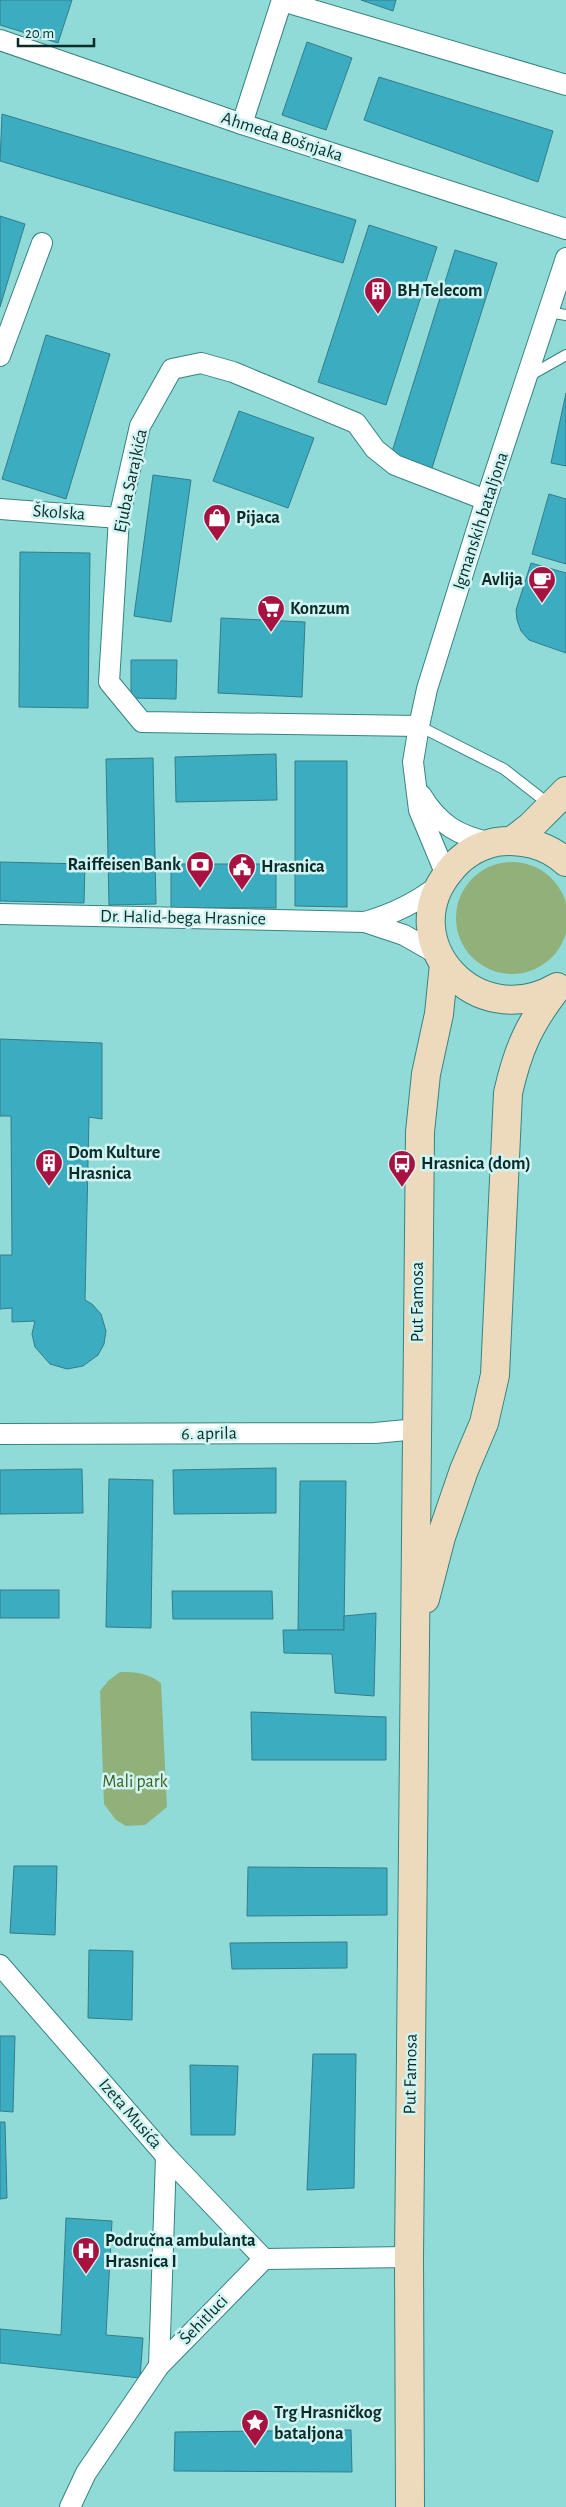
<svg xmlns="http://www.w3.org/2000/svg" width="566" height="2507" font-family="'Alegreya Sans',sans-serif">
<rect width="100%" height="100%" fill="#90dbd7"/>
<g fill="#92b07a">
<circle cx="512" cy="918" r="56"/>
<path d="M120 1672C136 1672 148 1673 161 1683L167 1807 145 1825 126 1826 116 1820 104 1804 100 1691 108 1681Z"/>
</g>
<g fill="#3cacc0" stroke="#347d8b">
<polygon points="0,0 72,0 58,43 0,25"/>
<polygon points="361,0 396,0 393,11"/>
<polygon points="307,42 352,58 326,130 282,115"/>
<polygon points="379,77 553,131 538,182 364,120"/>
<polygon points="2,114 356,220 343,263 0,161"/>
<polygon points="0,216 25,224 0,307"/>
<polygon points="369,225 437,247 386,405 318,382"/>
<polygon points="455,250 497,263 432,468 391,455"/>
<polygon points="46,335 110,354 66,499 2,479"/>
<polygon points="566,393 566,466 551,463"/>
<polygon points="239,411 314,438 288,508 213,481"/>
<polygon points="153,475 191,480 171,622 134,616"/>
<polygon points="549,494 566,499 566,564 532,554"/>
<polygon points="20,552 90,553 88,708 19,707"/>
<polygon points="531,563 566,573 566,653 529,640 521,631 517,620 516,610"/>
<polygon points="221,618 305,622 302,697 218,693"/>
<polygon points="131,660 177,660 176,699 131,698"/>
<polygon points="276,754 277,800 176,802 175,757"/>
<polygon points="153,758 156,904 109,905 106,759"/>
<polygon points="295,761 347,761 347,907 295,906"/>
<polygon points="0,862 85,864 84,903 0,901"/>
<rect x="171" y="864" width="105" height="44"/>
<polygon points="0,1039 102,1043 102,1119 89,1117 85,1300 92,1304 101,1314 106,1331 104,1344 98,1355 83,1366 67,1369 50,1364 35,1347 32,1334 35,1321 12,1322 12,1308 0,1309 0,1255 12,1255 11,1116 0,1116"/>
<polygon points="276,1468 276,1513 174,1514 173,1470"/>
<polygon points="82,1469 83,1513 0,1514 0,1470"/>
<polygon points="109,1479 153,1480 151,1628 106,1627"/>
<polygon points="300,1481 346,1481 344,1630 298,1630"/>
<rect x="0" y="1590" width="59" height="28"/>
<polygon points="172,1591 272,1591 273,1619 173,1619"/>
<polygon points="376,1613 374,1696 335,1693 332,1654 284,1653 283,1630 344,1630 344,1616"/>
<polygon points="251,1712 386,1717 386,1760 252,1760"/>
<polygon points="14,1866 57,1866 55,1935 10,1933"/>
<polygon points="248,1867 387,1868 387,1915 247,1916"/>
<polygon points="347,1942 347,1968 232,1969 230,1943"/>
<polygon points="89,1950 133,1951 132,2020 88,2018"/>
<polygon points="0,2036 15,2036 13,2112 0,2111"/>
<polygon points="313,2054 356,2054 354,2188 307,2190"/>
<polygon points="190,2065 238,2066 235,2135 191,2135"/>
<polygon points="0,2122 5,2122 7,2198 0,2199"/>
<polygon points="66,2218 112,2221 106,2335 143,2338 140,2378 0,2363 0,2329 61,2335"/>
<polygon points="351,2430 352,2472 174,2471 175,2432"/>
</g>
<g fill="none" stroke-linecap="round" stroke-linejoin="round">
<defs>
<g id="service">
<polyline points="549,312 566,315"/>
<polyline points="529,376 566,355"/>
<polyline points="419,726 504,769 550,805"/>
</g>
<g id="minor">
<polyline points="282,1 566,85"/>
<polyline points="0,40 242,124 566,229"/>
<polyline points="242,124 282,0"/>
<polyline points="0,356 42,243"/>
<polyline points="0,509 119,518"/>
<polyline points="419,726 142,722 109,682 119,518 140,426 172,369 201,363 233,372 356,423 375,449 395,465 486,500"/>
<path d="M421 795C439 825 459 836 492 843"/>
<polyline points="446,875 419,810 413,762 419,726 427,689 486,500 566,258"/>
<polyline points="0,914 365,922 404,935 439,955"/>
<path d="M365 922C394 914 416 903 439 885"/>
<polyline points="0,1434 375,1433 417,1429"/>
<polyline points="0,1965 166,2156 264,2259"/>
<polyline points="159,2366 166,2156"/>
<polyline points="70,2507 86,2473 159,2366 264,2259 409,2257"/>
</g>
<g id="secondary">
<polyline points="513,840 531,826 566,791"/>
<path d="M557 987C476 1034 393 941 449 872 461 856 477 846 496 842 521 838 547 845 566 862"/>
<path d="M425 1599 441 1537 464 1470 484 1423 495 1375 508 1093C518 1049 529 1024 557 988"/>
<polyline points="410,2507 409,2257 420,1132 426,1074 439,1014 444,964"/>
</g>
</defs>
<use href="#service" stroke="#378380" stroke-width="12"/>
<use href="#minor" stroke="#378380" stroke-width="22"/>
<use href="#secondary" stroke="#378380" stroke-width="30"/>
<use href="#service" stroke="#fff" stroke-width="10"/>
<use href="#minor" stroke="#fff" stroke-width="20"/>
<use href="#secondary" stroke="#eddabd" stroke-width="28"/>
</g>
<defs>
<symbol id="building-pin" viewBox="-11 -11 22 30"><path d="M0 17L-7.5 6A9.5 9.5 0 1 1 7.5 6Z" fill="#a81241" stroke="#d0f4f2"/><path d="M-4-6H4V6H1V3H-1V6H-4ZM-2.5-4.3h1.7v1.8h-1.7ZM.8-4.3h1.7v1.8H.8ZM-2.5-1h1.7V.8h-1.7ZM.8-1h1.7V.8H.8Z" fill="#fff"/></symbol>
<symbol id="shop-pin" viewBox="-11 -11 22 30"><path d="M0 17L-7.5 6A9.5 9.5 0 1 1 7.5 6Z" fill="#a81241" stroke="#d0f4f2"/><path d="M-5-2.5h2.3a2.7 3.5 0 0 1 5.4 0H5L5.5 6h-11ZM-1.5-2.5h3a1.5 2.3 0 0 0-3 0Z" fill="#fff"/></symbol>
<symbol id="cafe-pin" viewBox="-11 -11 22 30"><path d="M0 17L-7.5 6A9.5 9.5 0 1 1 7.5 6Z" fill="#a81241" stroke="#d0f4f2"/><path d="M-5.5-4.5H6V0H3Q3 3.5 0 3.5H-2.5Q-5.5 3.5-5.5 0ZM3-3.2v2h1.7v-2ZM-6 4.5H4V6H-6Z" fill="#fff"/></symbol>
<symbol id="supermarket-pin" viewBox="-11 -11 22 30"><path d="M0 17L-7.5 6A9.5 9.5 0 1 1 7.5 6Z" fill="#a81241" stroke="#d0f4f2"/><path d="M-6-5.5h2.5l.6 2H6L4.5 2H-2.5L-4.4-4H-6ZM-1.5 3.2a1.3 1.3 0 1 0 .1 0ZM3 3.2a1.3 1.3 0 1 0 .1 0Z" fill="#fff"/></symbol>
<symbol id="bank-pin" viewBox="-11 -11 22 30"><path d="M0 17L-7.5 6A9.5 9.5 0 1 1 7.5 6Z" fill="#a81241" stroke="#d0f4f2"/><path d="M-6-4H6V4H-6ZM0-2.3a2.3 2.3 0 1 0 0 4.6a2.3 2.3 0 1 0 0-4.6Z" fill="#fff"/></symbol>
<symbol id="civic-pin" viewBox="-11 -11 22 30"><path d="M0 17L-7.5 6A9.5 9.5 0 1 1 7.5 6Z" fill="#a81241" stroke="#d0f4f2"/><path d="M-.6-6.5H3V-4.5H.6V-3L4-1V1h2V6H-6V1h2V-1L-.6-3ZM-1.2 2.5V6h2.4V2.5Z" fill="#fff"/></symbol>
<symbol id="bus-pin" viewBox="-11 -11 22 30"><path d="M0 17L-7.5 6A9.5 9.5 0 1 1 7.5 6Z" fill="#a81241" stroke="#d0f4f2"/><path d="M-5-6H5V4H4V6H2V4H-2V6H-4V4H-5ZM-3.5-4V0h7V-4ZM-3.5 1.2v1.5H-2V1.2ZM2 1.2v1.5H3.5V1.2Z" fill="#fff"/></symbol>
<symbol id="hospital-pin" viewBox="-11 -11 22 30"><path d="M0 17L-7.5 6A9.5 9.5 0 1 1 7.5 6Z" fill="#a81241" stroke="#d0f4f2"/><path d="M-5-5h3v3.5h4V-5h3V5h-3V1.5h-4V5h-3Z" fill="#fff"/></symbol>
<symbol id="sight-pin" viewBox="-11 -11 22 30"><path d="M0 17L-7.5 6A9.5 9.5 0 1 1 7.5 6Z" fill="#a81241" stroke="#d0f4f2"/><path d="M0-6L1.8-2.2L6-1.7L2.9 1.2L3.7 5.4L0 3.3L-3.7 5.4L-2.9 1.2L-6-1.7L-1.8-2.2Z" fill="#fff"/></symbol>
</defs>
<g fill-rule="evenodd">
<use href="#building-pin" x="362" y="275" width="32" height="43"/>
<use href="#shop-pin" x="201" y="502" width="32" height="43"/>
<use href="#cafe-pin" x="526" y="564" width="32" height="43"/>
<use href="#supermarket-pin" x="255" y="593" width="32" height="43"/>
<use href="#bank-pin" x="184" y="849" width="32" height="43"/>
<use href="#civic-pin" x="226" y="851" width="32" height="43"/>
<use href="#building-pin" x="33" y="1147" width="32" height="43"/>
<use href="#bus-pin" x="386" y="1148" width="32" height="43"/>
<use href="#hospital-pin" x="70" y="2235" width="32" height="43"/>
<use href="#sight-pin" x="239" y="2407" width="32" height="43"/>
</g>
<g text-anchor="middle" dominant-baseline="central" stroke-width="5" stroke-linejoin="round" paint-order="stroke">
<g font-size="18" fill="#0a2b29" stroke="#d0f4f2">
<text transform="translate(282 137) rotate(18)">Ahmeda Bošnjaka</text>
<text transform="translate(131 481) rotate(-78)">Ejuba Sarajkića</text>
<text transform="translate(59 513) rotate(4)">Školska</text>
<text transform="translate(481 521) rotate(-72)">Igmanskih bataljona</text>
<text transform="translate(183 918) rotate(1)">Dr. Halid-bega Hrasnice</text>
<text transform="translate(418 1302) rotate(-90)">Put Famosa</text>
<text transform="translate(209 1434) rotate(-1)">6. aprila</text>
<text transform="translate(411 2074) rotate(-89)">Put Famosa</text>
<text transform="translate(130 2114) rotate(49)">Izeta Musića</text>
<text transform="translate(204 2320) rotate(-46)">Šehitluci</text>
</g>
<g font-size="18" font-weight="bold" fill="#0a2b29" stroke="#d0f4f2" text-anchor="start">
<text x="397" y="291">BH Telecom</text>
<text x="236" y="518">Pijaca</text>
<text x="523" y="580" text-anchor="end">Avlija</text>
<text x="290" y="609">Konzum</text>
<text x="181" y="865" text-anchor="end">Raiffeisen Bank</text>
<text x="261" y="867">Hrasnica</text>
<text x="68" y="1153">Dom Kulture<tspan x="68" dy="21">Hrasnica</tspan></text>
<text x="421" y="1164">Hrasnica (dom)</text>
<text x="105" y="2241">Područna ambulanta<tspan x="105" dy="21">Hrasnica I</tspan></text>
<text x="274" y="2413">Trg Hrasničkog<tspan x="274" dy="21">bataljona</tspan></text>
</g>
<g font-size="18" fill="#3e5c1f" stroke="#d0f4f2">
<text x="135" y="1782">Mali park</text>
</g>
</g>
<path d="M18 38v8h76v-8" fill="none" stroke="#0a2b29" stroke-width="2.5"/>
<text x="25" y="38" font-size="15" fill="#0a2b29" stroke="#d0f4f2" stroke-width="4" paint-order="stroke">20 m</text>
</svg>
